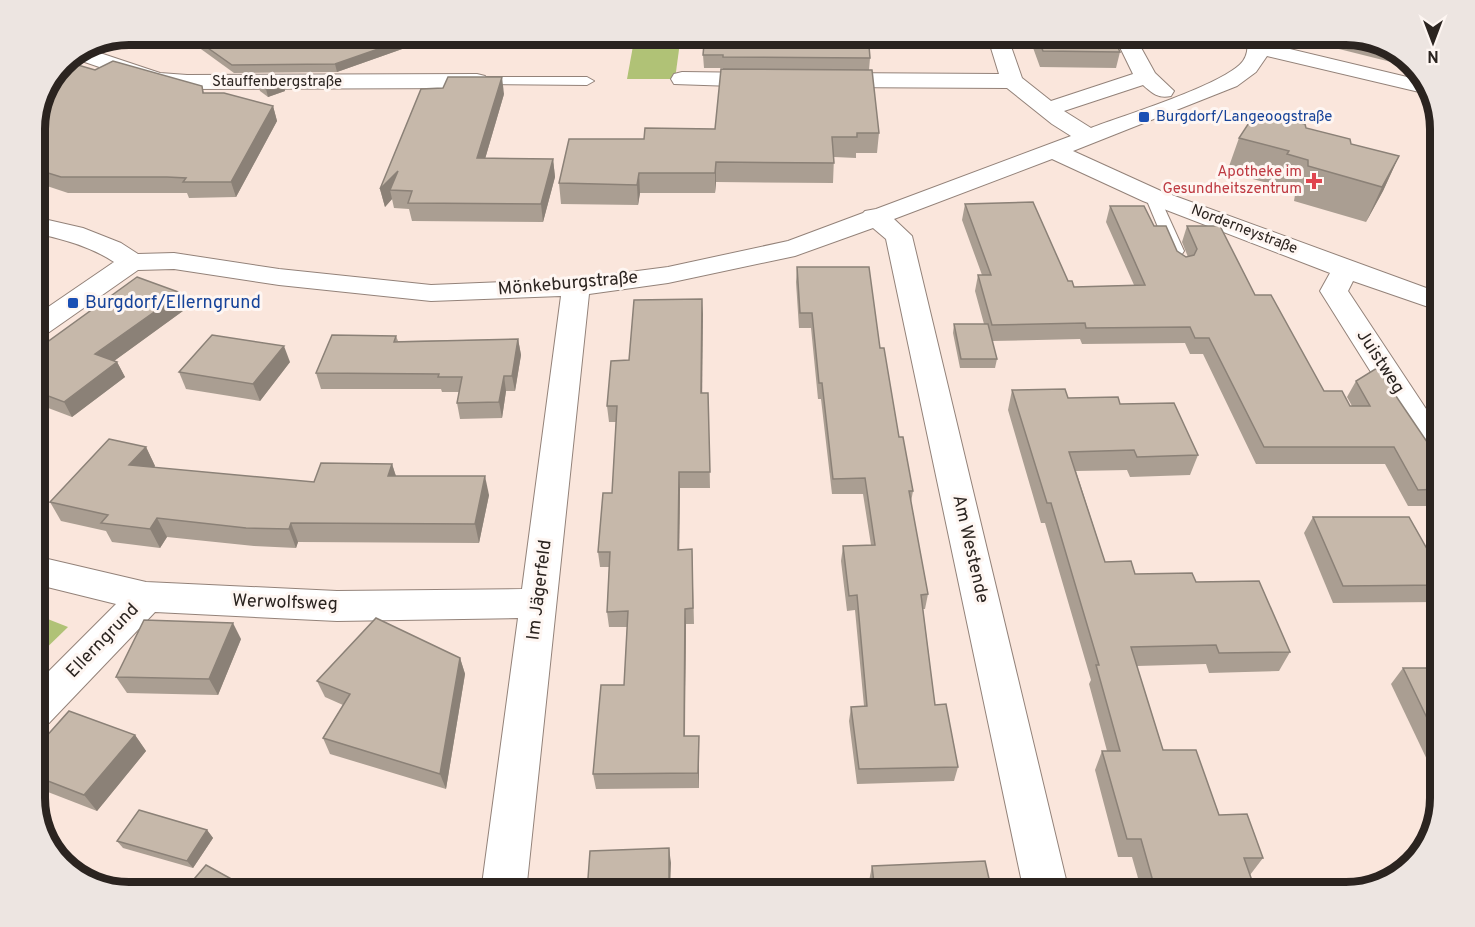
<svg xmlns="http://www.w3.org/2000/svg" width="1475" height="927" font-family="Overpass,sans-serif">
<rect width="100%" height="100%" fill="#fae6dc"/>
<g fill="#b0c276">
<polygon points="635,35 681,35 675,79 627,79"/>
<polygon points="35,614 68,627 35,659"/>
</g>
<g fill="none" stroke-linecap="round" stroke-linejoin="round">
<defs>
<g id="lane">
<polygon points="477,77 587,77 594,81 587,85 472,84 470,81"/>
<polygon points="1152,192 1159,196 1184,251 1182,254 1170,254 1168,251 1145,196"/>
</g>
<g id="street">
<path d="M987 35H1007L1022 78 1051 101 1133 74 1114 35H1134L1155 73 1174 91 1171 96C1158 99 1152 93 1143 85L1064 111 1091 128C1122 116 1226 84 1243 61 1249 53 1247 44 1248 35H1268L1269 44 1428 82 1432 95 1267 56 1256 72 1237 86 1073 151 1161 191 1440 293V311L1353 281 1348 291 1440 430V466L1428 463 1320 291 1330 273 1143 201 1052 159 894 219 912 236 1069 892H1024L886 239 873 228 795 256 668 283 589 294 526 892H481L518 618 337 621 155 612 49 723 35 728V685L116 604 35 584V556L146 582 337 591 522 589 561 296 431 301 279 285 174 269 138 270 45 335 35 338V316L114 262C90 246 62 239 35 233V217L83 228 121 243 138 254 174 253 279 269 431 285 576 279 668 267 788 241 863 213 865 211 876 209 1071 136 1052 124 1007 88 830 87 822 85 819 80 822 75 830 73 999 74Z"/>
<polygon points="91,50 160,73 187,75 477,74 485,76 488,81 485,86 477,88 187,89 149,84 73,58"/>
<polygon points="682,72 763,73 771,75 774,80 771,85 763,87 674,84 671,79 674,74"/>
</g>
</defs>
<use href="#lane" stroke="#938279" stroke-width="2"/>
<use href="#street" stroke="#938279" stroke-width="2"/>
<use href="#lane" fill="#fff" fill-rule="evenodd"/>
<use href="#street" fill="#fff" fill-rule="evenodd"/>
</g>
<g fill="#aa9e92">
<polygon points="528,34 578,34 575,47 528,48 526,38"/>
<polygon points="1028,34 1117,34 1115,42 1120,52 1116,68 1040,67"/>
<polygon points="1135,34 1190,34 1188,42 1141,42"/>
<polygon points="1319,34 1346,34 1398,50 1415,68 1327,46"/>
<polygon points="191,36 405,48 337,72 234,73 194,44"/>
<polygon points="703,55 870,58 869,70 879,133 877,153 856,153 856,158 834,157 833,183 716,182 715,193 640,193 638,205 561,204 559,183 644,139 715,129 723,68 704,68"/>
<polygon points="95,70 202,86 204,93 273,106 277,121 236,197 189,198 187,193 68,193 35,182 35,123"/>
<polygon points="257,83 283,83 285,91 268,97 260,91"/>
<polygon points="504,94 485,159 553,159 555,177 543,222 412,221 409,209 394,208 392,199 385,207 380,189"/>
<polygon points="1306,128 1351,144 1399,156 1383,191 1366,222 1294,201 1295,195 1274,188 1275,185 1227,172 1239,138"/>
<polygon points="965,204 1068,281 1074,287 1134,285 1106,222 1110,206 1154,226 1177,251 1186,257 1188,257 1182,242 1187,226 1255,295 1324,391 1350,406 1352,406 1347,397 1356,381 1440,461 1440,506 1408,506 1385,464 1256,464 1203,354 1190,354 1185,343 1082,344 1080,339 992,341 997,359 995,368 960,368 953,333 954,324 984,324 975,291 978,275 982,275 962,220"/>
<polygon points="797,267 880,348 899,437 913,491 911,502 928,594 925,609 923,609 935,705 958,767 954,781 857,784 849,721 851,707 864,706 855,610 847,611 841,561 843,546 871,545 863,494 832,494 821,399 818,399 811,328 799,328 796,282"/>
<polygon points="181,293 187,308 114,361 117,362 125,377 72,417 35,403 35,351"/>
<polygon points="702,299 702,393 708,393 710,488 680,488 679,550 692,549 694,624 686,624 685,736 699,751 699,788 596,789 593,774 624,685 627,627 609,627 607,612 609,567 600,567 598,552 612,493 616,422 609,422 607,406 629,360"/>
<polygon points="396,336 398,341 518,339 521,355 515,391 506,391 502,418 460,419 457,403 459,392 442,392 441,389 321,389 316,373"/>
<polygon points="1440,347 1440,356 1437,352"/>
<polygon points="290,362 260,401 186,389 179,372"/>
<polygon points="1012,390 1068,398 1120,404 1198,455 1190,475 1130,477 1127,470 1076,471 1105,562 1135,574 1196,582 1290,652 1279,671 1209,673 1206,664 1137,666 1163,750 1219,815 1263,858 1250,875 1256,892 1142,892 1132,857 1118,857 1095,770 1102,751 1107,751 1089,684 1091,680 1045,523 1041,523 1008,410"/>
<polygon points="146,447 155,466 154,468 314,482 392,464 396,476 489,495 479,543 298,542 296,548 254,546 167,537 160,548 112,542 106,531 61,521 50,502"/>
<polygon points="1313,517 1440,572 1440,596 1436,602 1333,603 1304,533"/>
<polygon points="241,639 218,695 127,693 116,677"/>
<polygon points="460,658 465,674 446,789 330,754 323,738 343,705 325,697 317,681"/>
<polygon points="1403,668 1440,668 1440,768 1431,768 1391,684"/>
<polygon points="135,735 146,751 97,811 35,787 35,776"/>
<polygon points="207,830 213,838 193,868 123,848 117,841"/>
<polygon points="872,866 992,892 870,892 869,881"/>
</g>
<g fill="#8b8177">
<polygon points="575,34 578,34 575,47 574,38"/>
<polygon points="404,40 405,48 337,72 335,64"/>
<polygon points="502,77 504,94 480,176 477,158"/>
<polygon points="283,83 285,91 268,97 266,89"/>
<polygon points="273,106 277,121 236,197 231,182"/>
<polygon points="1399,156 1383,191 1366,222 1382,187"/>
<polygon points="553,159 555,177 543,222 541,204"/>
<polygon points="716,162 716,182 715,193 715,173"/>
<polygon points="398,171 390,190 392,199 385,207 380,189"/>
<polygon points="639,173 640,193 638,205 637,185"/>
<polygon points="37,263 46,279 35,286 35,264"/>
<polygon points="181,293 187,308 103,369 95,354"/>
<polygon points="702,299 703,314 702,409 701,393"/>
<polygon points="518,339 521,355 515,391 512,376"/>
<polygon points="284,346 290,362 260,401 253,384"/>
<polygon points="117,362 125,377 72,417 64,402"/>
<polygon points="504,376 506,391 502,418 499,402"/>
<polygon points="146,447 155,466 139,484 129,465"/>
<polygon points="392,464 398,483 388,476"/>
<polygon points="679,472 680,488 679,566 678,550"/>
<polygon points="485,476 489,495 479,543 475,524"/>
<polygon points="157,518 167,537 160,548 150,529"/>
<polygon points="291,523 298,542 296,548 289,529"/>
<polygon points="685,609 686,624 684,751 684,736"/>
<polygon points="233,623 241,639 218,695 209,679"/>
<polygon points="460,658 465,674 446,789 440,774"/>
<polygon points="135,735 146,751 97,811 84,795"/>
<polygon points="699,736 699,788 698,773"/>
<polygon points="207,830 213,838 193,868 187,861"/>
<polygon points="669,848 671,863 670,892 669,892"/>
<polygon points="235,881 243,892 225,892"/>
</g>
<g fill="#c6b8aa" stroke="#8b8177" stroke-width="1.5">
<polygon points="196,34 395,34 404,40 335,64 232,65 191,36"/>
<polygon points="528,34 575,34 574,38 526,38"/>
<polygon points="705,34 868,34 870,58 723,57 723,55 703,55"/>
<polygon points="1036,34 1112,34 1120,52 1043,51"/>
<polygon points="64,61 95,70 113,61 202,86 203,93 224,93 273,106 231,182 183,182 186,178 167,177 61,177 35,169 35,123 62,62"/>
<polygon points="721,69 872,70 879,133 857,133 857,137 832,137 834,163 716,162 715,173 639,173 637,185 559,183 569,139 644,139 645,128 715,129"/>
<polygon points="448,77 502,77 477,158 553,159 541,204 408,203 412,191 390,190 398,171 380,189 421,89 443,88"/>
<polygon points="257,83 283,83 266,89"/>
<polygon points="1256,112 1305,124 1306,128 1350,139 1351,144 1399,156 1382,187 1308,166 1308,160 1287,154 1289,151 1239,138"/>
<polygon points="1033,202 1068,281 1072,281 1074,287 1145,285 1110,206 1144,206 1154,226 1166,226 1177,251 1186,257 1194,255 1197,249 1187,226 1220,226 1255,295 1271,295 1324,391 1342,391 1350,406 1370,406 1356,381 1377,368 1440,461 1440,489 1418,490 1394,447 1264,447 1209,338 1195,338 1190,327 1086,328 1085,323 992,325 978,275 991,275 965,204"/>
<polygon points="797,267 869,267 880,348 884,348 899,437 903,437 913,491 909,491 928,594 921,595 935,705 946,704 958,767 859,769 851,707 867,706 857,595 849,596 843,546 875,545 865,478 833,479 822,383 819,383 812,313 800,313"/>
<polygon points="137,277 181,293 95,354 117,362 64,402 35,391 35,351"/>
<polygon points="702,299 701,393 708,393 710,472 679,472 678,550 692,549 693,608 685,609 684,736 699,736 698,773 593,774 601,685 624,685 628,611 607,612 610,552 598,552 603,493 612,493 617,406 607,406 611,361 629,360 634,300"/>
<polygon points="954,324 988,324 997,359 961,359"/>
<polygon points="212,335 284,346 253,384 179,372"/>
<polygon points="332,335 396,336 394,342 518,339 512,376 504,376 499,402 457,403 462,377 438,377 439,374 316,373"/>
<polygon points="1065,389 1068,398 1118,397 1120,404 1174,403 1198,455 1137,457 1134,450 1069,452 1105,562 1131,561 1135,574 1192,573 1196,582 1259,581 1290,652 1219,653 1216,645 1131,647 1163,750 1196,750 1219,815 1247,814 1263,858 1244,858 1256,892 1156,892 1141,839 1127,839 1102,751 1120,751 1096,665 1099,665 1051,503 1047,503 1012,390"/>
<polygon points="109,439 146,447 129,465 314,482 321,463 392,464 388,476 485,476 475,524 291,523 289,529 246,528 157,518 150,529 101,523 108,515 50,502"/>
<polygon points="1313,517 1409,517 1440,572 1440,585 1343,586"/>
<polygon points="376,618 460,658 440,774 323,738 350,694 317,681"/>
<polygon points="144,620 233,623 209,679 116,677"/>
<polygon points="1403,668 1440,668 1440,745"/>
<polygon points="69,711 135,735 84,795 35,776 35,749"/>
<polygon points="139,810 207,830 187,861 117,841"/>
<polygon points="669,848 669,892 587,892 590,851"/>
<polygon points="985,861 992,892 875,892 872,866"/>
<polygon points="206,865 235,881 225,892 183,892"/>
</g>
<g fill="#1a4fb4" stroke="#fef6f2" stroke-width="2">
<rect x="1138" y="111" width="12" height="12" rx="3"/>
<rect x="67" y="297" width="12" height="12" rx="3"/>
</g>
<path fill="#e0444e" stroke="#fef6f2" stroke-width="2" d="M1311 172h6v6h6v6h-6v6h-6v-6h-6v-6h6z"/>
<g text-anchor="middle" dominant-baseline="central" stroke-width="6" stroke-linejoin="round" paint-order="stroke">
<g font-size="15" fill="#2b2420" stroke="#fef6f2">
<text x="277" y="82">Stauffenbergstraße</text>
<text transform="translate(1244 230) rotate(21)">Norderneystraße</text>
</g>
<g font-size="15" fill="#164399" stroke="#fef6f2" text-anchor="start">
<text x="1156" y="117">Burgdorf/Langeoogstraße</text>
</g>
<g font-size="15" fill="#be3a42" stroke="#fef6f2" text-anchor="end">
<text x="1302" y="172">Apotheke im<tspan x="1302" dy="17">Gesundheitszentrum</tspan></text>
</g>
<g font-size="18" fill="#2b2420" stroke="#fef6f2">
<text transform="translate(568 284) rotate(-5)">Mönkeburgstraße</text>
<text transform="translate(1380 362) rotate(57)">Juistweg</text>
<text transform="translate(970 549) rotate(77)">Am Westende</text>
<text transform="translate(540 590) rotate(-83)">Im Jägerfeld</text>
<text transform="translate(285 603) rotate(2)">Werwolfsweg</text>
<text transform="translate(103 641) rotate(-46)">Ellerngrund</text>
</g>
<g font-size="18" fill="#164399" stroke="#fef6f2" text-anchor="start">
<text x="85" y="303">Burgdorf/Ellerngrund</text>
</g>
</g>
<path d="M0 0H1475V927H0ZM129 45H1346A84 84 0 0 1 1430 129V798A84 84 0 0 1 1346 882H129A84 84 0 0 1 45 798V129A84 84 0 0 1 129 45Z" fill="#ede5e1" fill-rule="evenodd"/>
<path fill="none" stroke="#2b2420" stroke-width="8" d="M129 45H1346A84 84 0 0 1 1430 129V798A84 84 0 0 1 1346 882H129A84 84 0 0 1 45 798V129A84 84 0 0 1 129 45Z"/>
<g transform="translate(1433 42) rotate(180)" stroke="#fef6f2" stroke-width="4.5" paint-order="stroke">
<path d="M0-4.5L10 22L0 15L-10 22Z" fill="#2b2420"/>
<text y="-9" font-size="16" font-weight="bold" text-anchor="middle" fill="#2b2420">N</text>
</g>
</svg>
